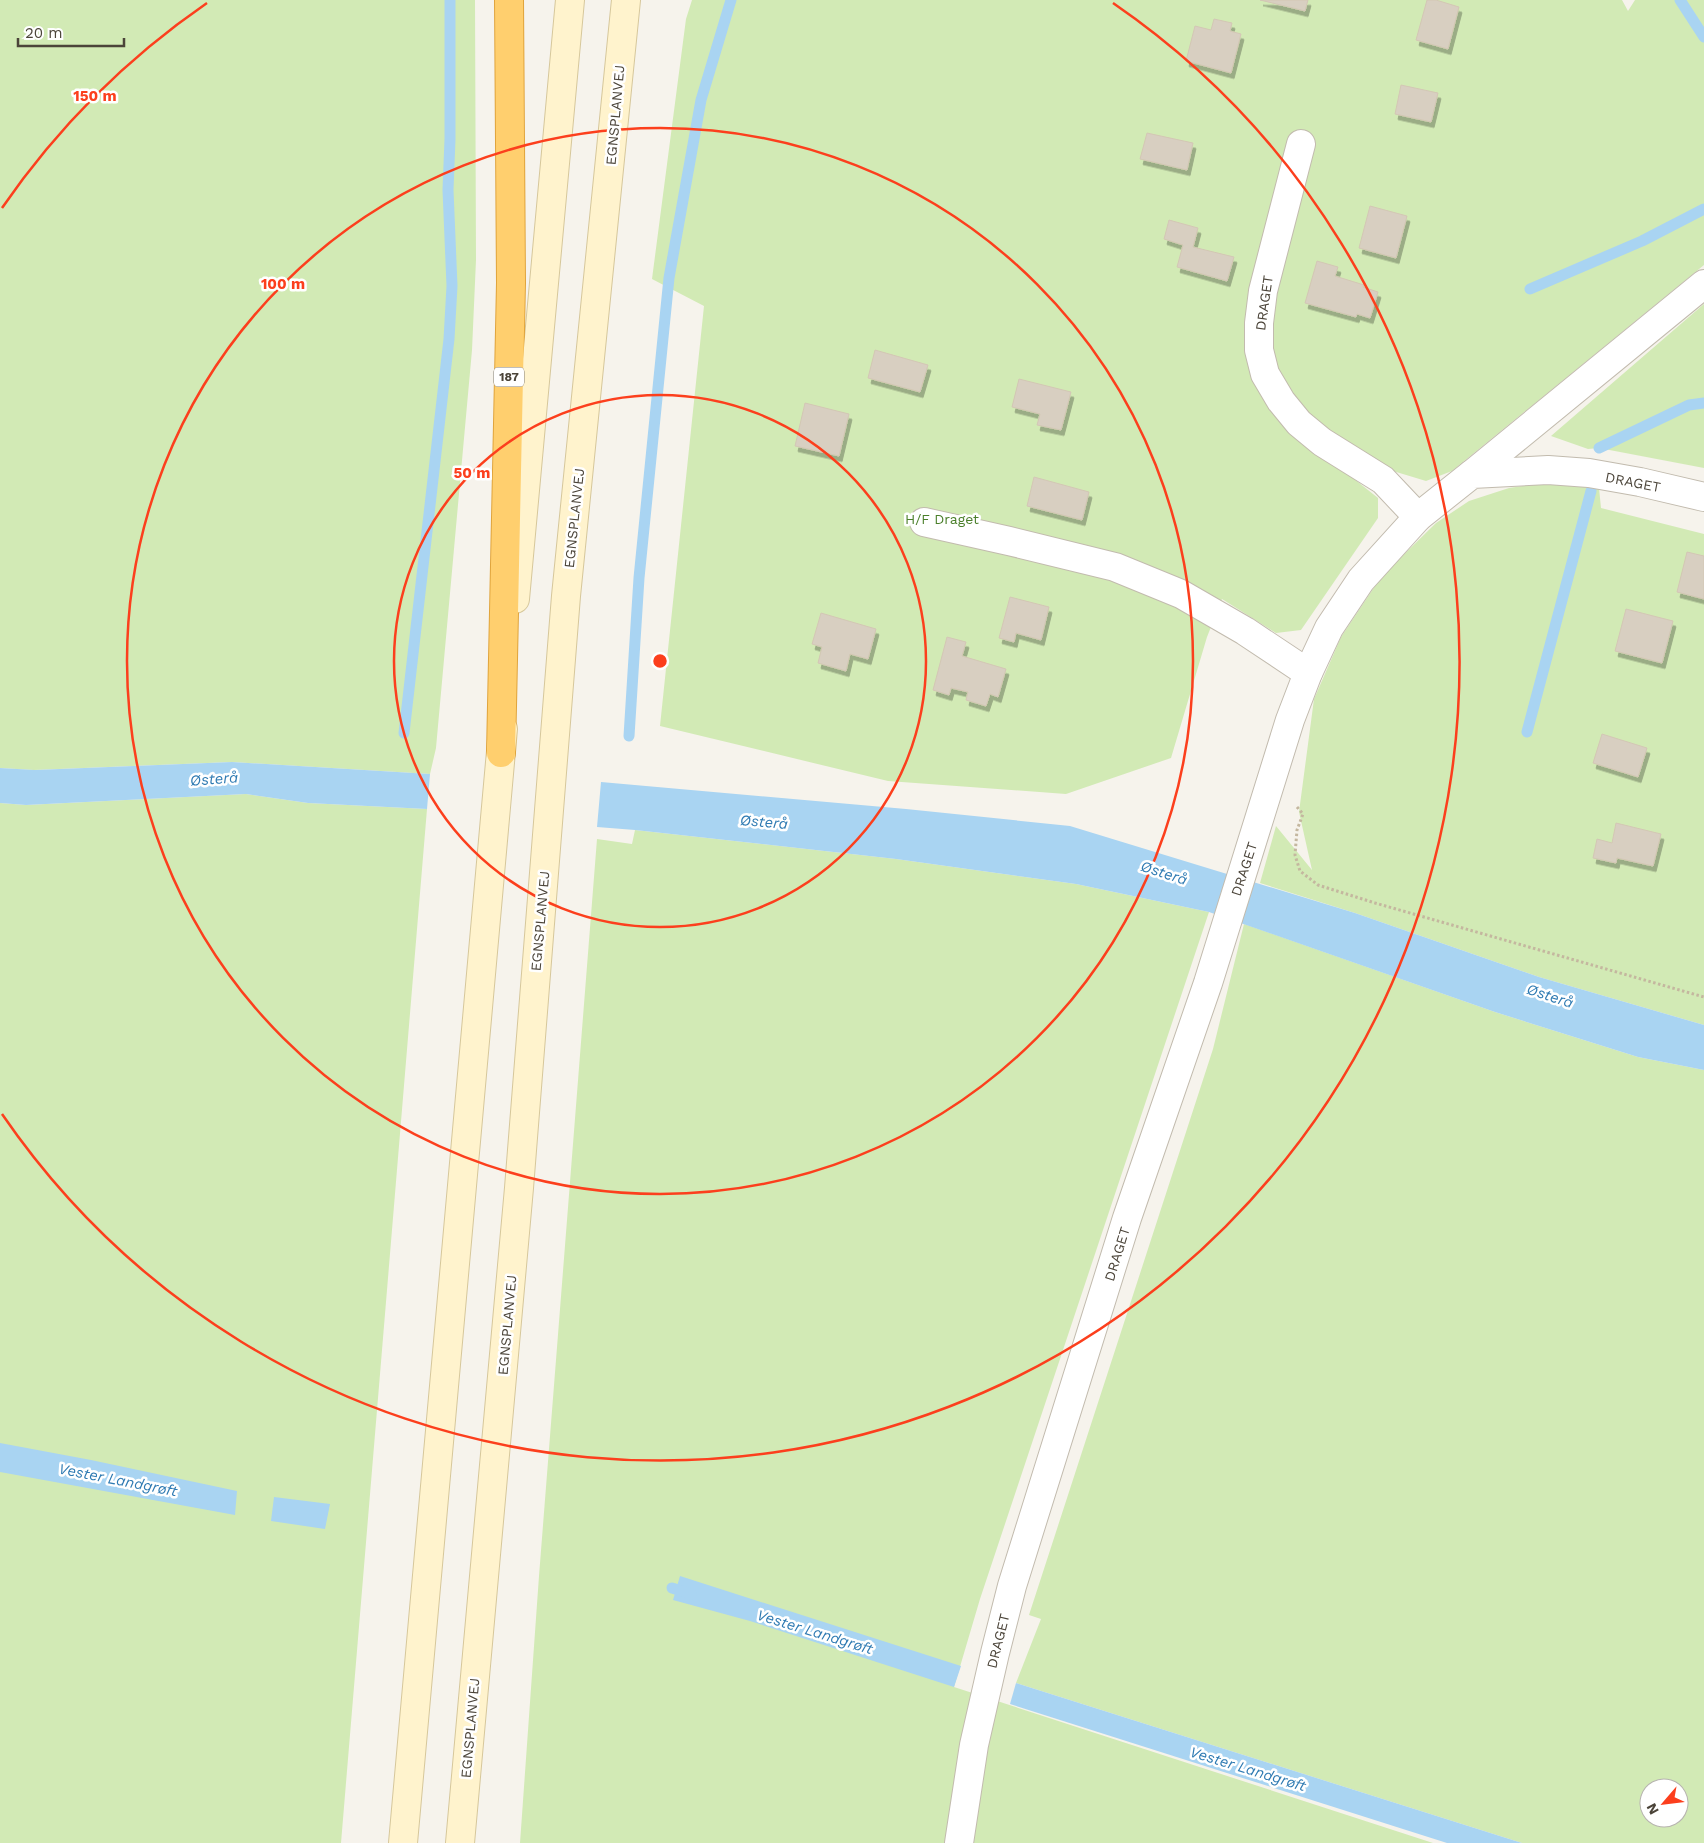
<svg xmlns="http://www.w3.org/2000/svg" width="1704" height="1843" font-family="'Work Sans',sans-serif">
<defs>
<filter id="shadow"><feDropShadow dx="3" dy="5.5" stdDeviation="0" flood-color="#0004"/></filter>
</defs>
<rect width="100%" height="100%" fill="#f6f3ec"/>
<g fill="#d2eab5" fill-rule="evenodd">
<polygon points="0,0 475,0 476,260 472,350 436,748 430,774 232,762 34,770 0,768"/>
<polygon points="692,0 1622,0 1628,11 1635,0 1704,0 1704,265 1452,471 1426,481 1393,471 1294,431 1378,498 1378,518 1301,630 1276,633 1222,599 1207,637 1171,758 1066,794 888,781 660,726 704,306 652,279 686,19"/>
<polygon points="1704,304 1704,468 1599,448 1588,449 1551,436"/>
<polygon points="1551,482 1599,488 1601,508 1704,534 1704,1025 1539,977 1355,913 1260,883 1276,826 1312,870 1299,812 1314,699 1341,637 1381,577 1436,523 1469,501 1509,488"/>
<polygon points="246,794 308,803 427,809 341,1843 0,1843 0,803 26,805"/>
<polygon points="635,830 896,859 1076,884 1209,912 980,1599 954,1687 1433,1843 520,1843 539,1576 597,839 632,844"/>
<path d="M1244 924 1495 1012 1638 1057 1704 1070V1843H1522L1016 1683 1041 1619 1029 1615 1213 1049ZM1649 1788H1679V1818H1649Z"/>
</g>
<g fill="#a9d4f2">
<polygon points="232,762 430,774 427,809 308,803 246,794 26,805 0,803 0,768 35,770"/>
<polygon points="601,782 906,809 1070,826 1355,913 1539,977 1704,1025 1704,1070 1638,1057 1495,1012 1209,912 1076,884 896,859 635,830 597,827"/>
<polygon points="0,1443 91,1460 237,1491 235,1515 0,1472"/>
<polygon points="274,1497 330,1504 325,1529 271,1521"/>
<polygon points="680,1576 961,1666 954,1687 750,1621 673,1600"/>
<polygon points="1016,1683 1522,1843 1447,1843 1010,1704"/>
</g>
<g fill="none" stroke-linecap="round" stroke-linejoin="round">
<g stroke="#a9d4f2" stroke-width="11">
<polyline points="1680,0 1704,37"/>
<polyline points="1530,289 1642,241 1704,209"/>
<polyline points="1599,448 1689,405 1704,403"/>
<polyline points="1527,732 1591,491"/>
<polyline points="404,733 449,339 452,286 448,190 450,139 450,0"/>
<polyline points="629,736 639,578 669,278 701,100 731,0"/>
<polyline points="672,1588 691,1594"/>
</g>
</g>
<g fill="#d8cfc1" stroke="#d3c7b4" filter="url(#shadow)">
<polygon points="1260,0 1308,0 1305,11"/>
<polygon points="1427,0 1436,0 1459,7 1448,49 1416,40"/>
<polygon points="1214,19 1232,23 1230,31 1241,34 1231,73 1186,61 1195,26 1211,30"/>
<polygon points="1401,85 1438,93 1431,122 1395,114"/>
<polygon points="1147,133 1193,143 1187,170 1140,159"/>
<polygon points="1370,206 1407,216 1396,258 1359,248"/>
<polygon points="1169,220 1198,228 1193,247 1234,257 1227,281 1177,267 1183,245 1164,239"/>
<polygon points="1317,261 1338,267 1335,276 1364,285 1363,287 1378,292 1370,318 1357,314 1356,317 1305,303"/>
<polygon points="875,350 928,365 920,392 868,378"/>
<polygon points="1019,379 1071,392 1061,430 1037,425 1040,414 1012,407"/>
<polygon points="805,403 849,414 839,456 795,446"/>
<polygon points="1034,477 1089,492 1082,520 1027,506"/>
<polygon points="1687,552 1704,556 1704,599 1677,592"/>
<polygon points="1010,597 1049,607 1041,640 1016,633 1014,642 999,638"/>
<polygon points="1626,609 1673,621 1662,663 1615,651"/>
<polygon points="821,613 876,629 868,659 850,654 846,671 818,663 822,647 812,644"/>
<polygon points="947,637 966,642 962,656 1006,669 998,697 990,694 986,706 966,700 968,692 951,688 949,695 933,690"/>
<polygon points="1602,734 1647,748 1638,777 1593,763"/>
<polygon points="1616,823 1661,834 1653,866 1617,858 1616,863 1593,858 1597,839 1612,843"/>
</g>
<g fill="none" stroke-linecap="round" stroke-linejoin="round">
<defs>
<g id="street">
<polyline points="1301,144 1263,291 1259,323 1259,350 1265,374 1281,401 1299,423 1322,442 1383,480 1418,517"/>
<polyline points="1472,474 1704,284"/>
<polyline points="924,522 1009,541 1115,567 1181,594 1245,631 1308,673"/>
<polyline points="959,1843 974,1745 995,1653 1012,1586 1127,1218 1208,983 1290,720 1308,673 1329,628 1361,580 1418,517 1472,474 1548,470 1589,473 1640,482 1704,497"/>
</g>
<g id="secondary">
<polyline points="515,599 570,0"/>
<polyline points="403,1843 503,729"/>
<polyline points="460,1843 519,1188 566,596 626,0"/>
</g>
<polyline id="highway" points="501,753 511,283 509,0"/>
</defs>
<use href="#street" stroke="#c2bbae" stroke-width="30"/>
<use href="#secondary" stroke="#d6c79b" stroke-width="30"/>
<use href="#highway" stroke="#e0a43c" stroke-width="30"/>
<polyline stroke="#c4b79f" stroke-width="3" stroke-dasharray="2.5 2.5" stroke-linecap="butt" points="1297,807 1303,814 1297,830 1295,855 1300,871 1318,885 1375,903 1704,997"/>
<use href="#street" stroke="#fff" stroke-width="28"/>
<use href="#secondary" stroke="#fff3cd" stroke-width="28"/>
<use href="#highway" stroke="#ffcf6e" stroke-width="28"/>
</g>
<g fill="none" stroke="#fc3f1d" stroke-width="2.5">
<circle cx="660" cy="661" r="266"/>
<circle cx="660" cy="661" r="533"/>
<path d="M2 208A799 799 0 0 1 207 3M1113 3A799 799 0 1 1 2 1114"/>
</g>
<g text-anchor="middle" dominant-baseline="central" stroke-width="5" stroke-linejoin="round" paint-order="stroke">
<rect fill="#fff" stroke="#817c74" stroke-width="1" x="494" y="367.5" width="30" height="19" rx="4"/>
<g font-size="12" font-weight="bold" fill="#4b4439">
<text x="509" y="377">187</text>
</g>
<g font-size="14" fill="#4b4439" stroke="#fff">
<text transform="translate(615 115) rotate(-85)">EGNSPLANVEJ</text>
<text transform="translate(1264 303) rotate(-82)">DRAGET</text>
<text transform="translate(1633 482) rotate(11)">DRAGET</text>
<text transform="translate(574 518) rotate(-84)">EGNSPLANVEJ</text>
<text transform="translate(1244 869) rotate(-72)">DRAGET</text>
<text transform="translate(540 921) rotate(-85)">EGNSPLANVEJ</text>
<text transform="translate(1117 1254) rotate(-73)">DRAGET</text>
<text transform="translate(507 1325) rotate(-85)">EGNSPLANVEJ</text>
<text transform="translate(998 1641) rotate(-76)">DRAGET</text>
<text transform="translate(470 1728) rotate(-85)">EGNSPLANVEJ</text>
</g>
<g font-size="14" fill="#4a7f2a" stroke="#fff">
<text x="942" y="519">H/F Draget</text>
</g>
<g font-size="15" font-style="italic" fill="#2e7ab2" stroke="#fff">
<text transform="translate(214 779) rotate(-4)">Østerå</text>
<text transform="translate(764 822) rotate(5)">Østerå</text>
<text transform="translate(1164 873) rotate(18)">Østerå</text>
<text transform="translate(1550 996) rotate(18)">Østerå</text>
<text transform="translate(118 1480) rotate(11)">Vester Landgrøft</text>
<text transform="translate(815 1632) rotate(17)">Vester Landgrøft</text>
<text transform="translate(1248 1769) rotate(17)">Vester Landgrøft</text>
</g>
</g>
<circle cx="660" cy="661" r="8" fill="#fc3f1d" stroke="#fff" stroke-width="2.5"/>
<g font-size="15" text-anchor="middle" font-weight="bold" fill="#fc3f1d" stroke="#fff" stroke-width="5" stroke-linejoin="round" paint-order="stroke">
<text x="95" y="101">150 m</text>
<text x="283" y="289">100 m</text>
<text x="472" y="478">50 m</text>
</g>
<g transform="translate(1664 1803) rotate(242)"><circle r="24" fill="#ffffff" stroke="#b7b4b0"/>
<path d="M0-4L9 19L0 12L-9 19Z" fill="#fc3f1d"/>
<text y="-8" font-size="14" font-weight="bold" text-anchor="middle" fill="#4b4439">N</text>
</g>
<path d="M18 38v8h106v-8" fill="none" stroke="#4b4439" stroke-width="2.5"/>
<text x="25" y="38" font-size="15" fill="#4b4439" stroke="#ffffff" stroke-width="4" paint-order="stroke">20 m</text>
</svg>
